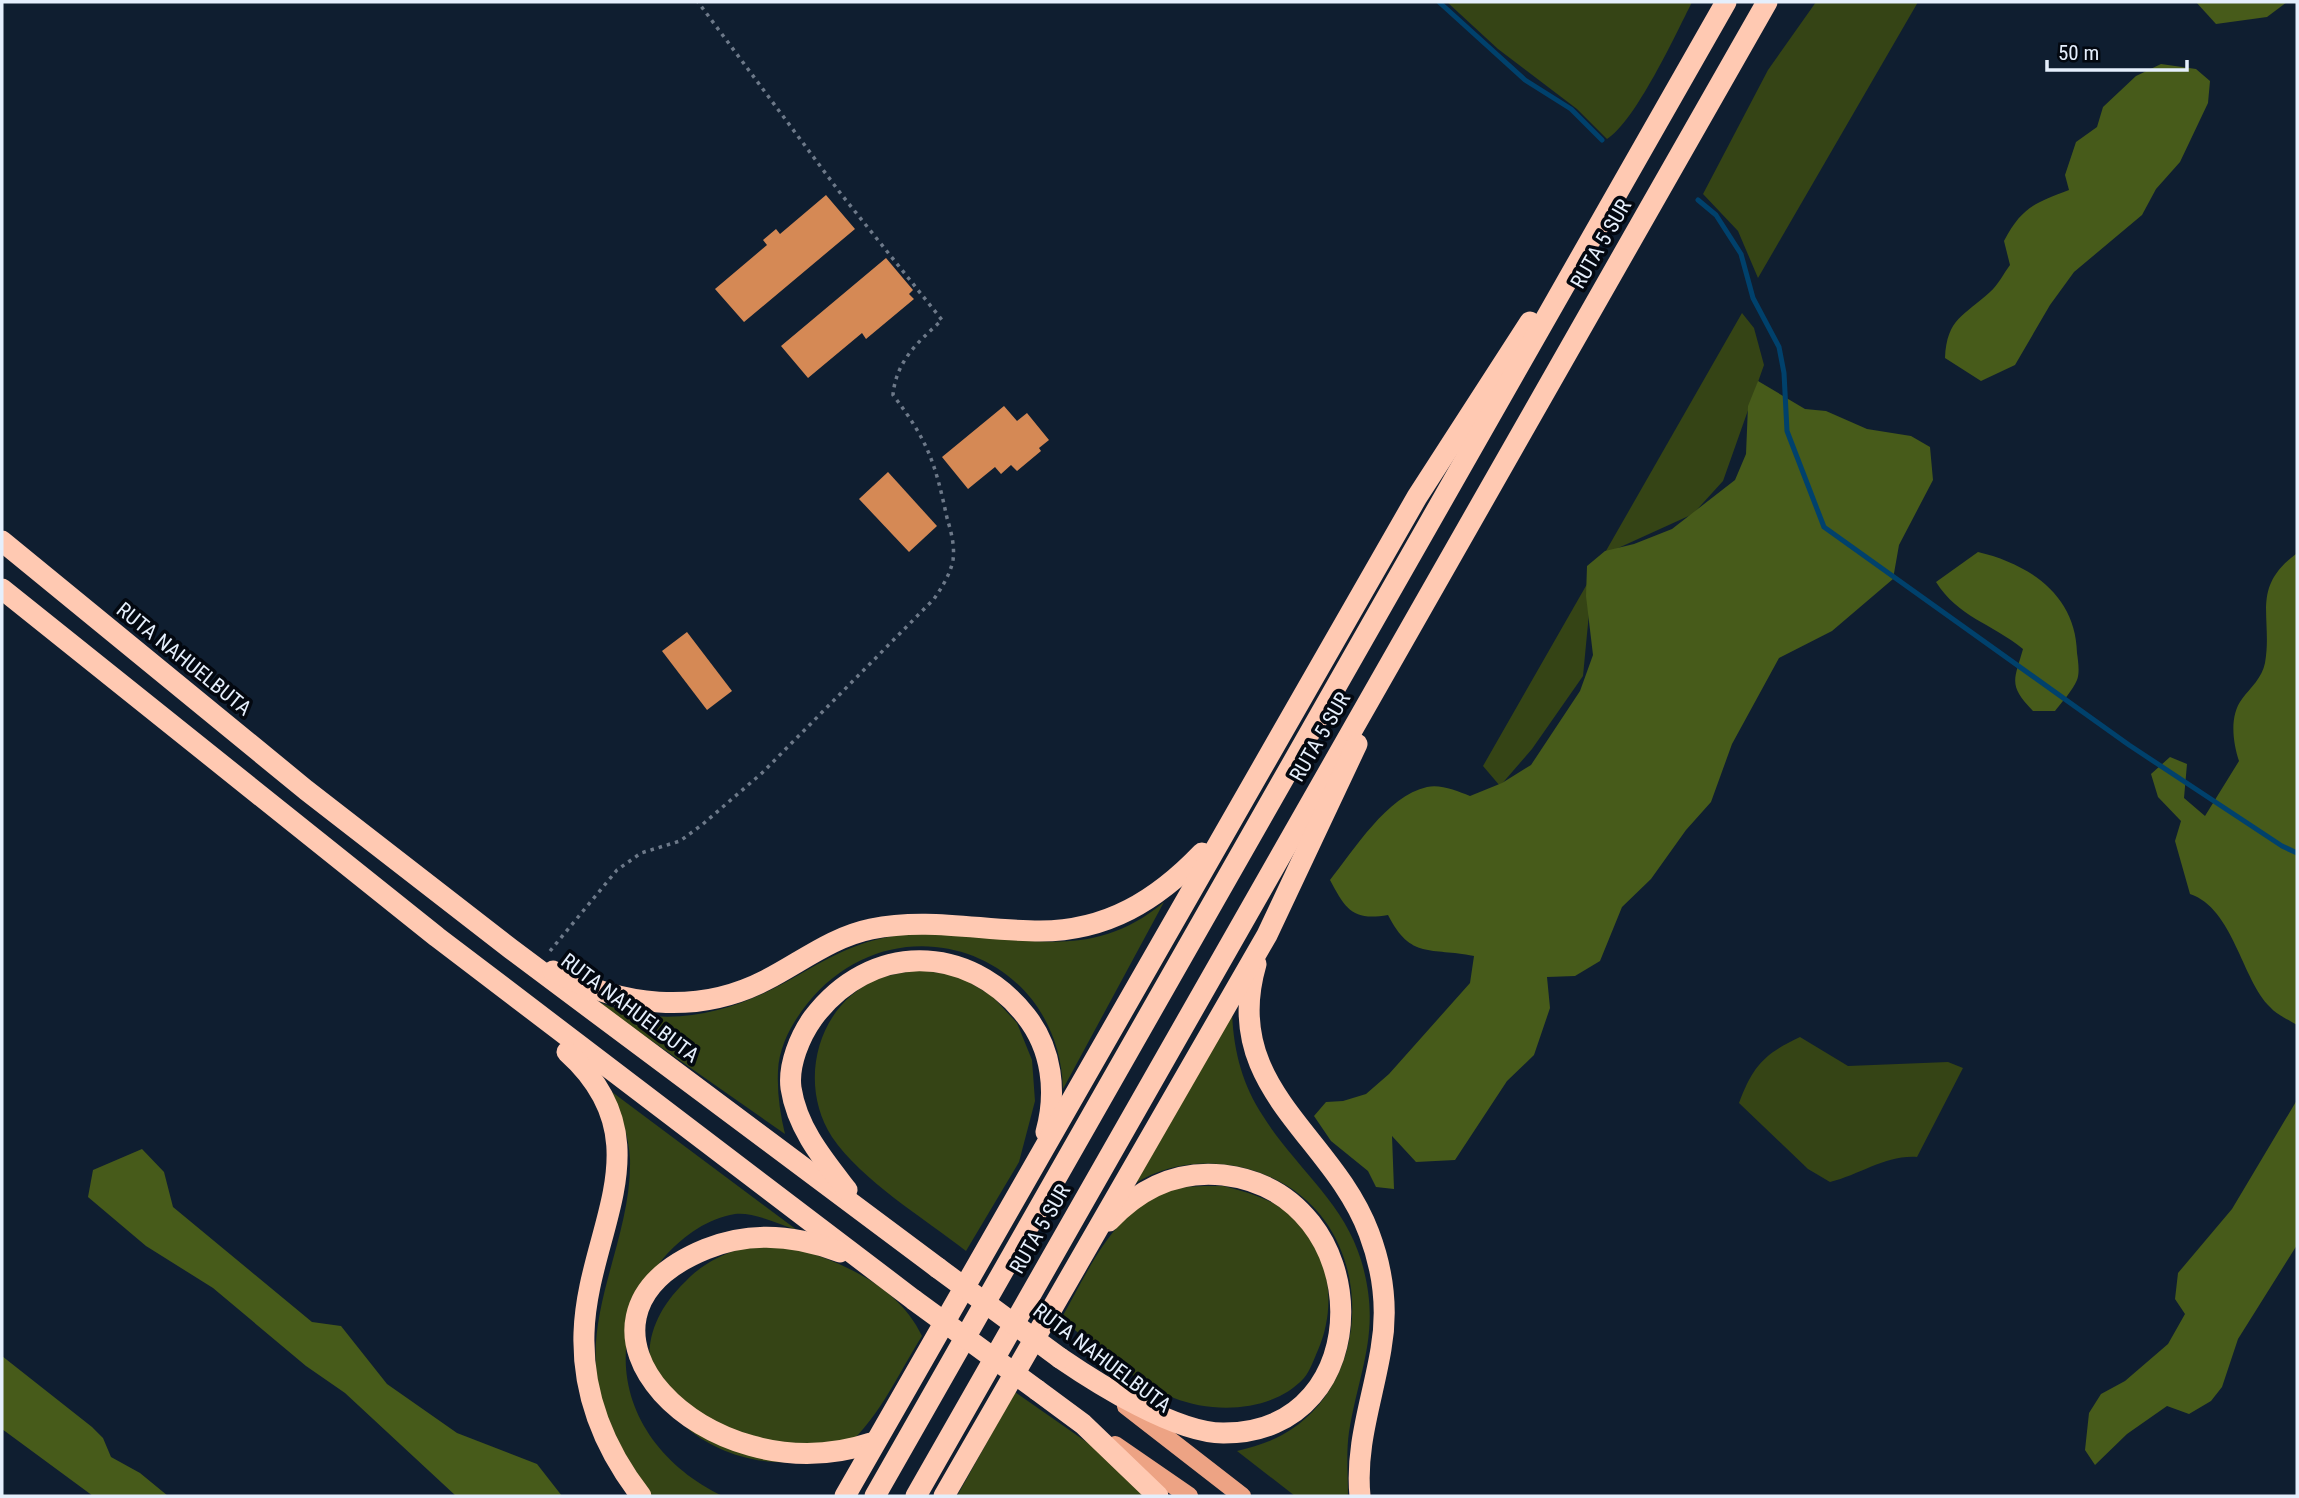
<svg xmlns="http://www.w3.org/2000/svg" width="2299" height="1498" font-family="'Roboto Condensed',sans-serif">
<rect width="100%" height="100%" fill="#0f1e30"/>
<g fill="#354415">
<path d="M1447 2H1692C1676 34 1635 122 1607 139L1577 109 1498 49Z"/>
<polygon points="1816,2 1918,2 1758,278 1738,231 1703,194 1768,70"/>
<polygon points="1742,313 1754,328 1764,365 1723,481 1693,514 1616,549 1592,582 1583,676 1532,749 1500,786 1483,766"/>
<path d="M1164 902 1063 1089C1059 950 894 895 807 1004 792 1023 779 1046 778 1071 777 1092 780 1113 785 1134L589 997C654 1032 725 1016 786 982 820 963 850 944 888 937 989 918 1074 978 1164 902Z"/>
<path d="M920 970 959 976 992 996 1017 1023 1032 1060 1035 1101 1019 1162 966 1251C924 1218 862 1181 832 1137 797 1083 817 1004 878 979 892 974 906 972 920 970Z"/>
<path d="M1232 1005C1232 1045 1241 1083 1263 1116 1294 1166 1344 1202 1361 1260 1382 1330 1360 1366 1349 1432 1346 1453 1348 1475 1348 1496H1295L1237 1451C1252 1447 1268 1443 1282 1435 1357 1394 1373 1288 1325 1221 1283 1162 1193 1146 1134 1184Z"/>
<path d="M1800 1037 1848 1066 1948 1062 1963 1068 1917 1157C1885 1155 1860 1175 1830 1182L1808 1169 1739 1103C1753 1066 1764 1054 1800 1037Z"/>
<path d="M612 1092 797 1230C778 1224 754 1212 735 1214 708 1218 684 1236 667 1254 654 1268 647 1283 639 1299 602 1381 646 1460 723 1496H650C629 1462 608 1431 599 1391 582 1310 632 1239 630 1159 629 1135 620 1114 612 1092Z"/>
<path d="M1223 1186C1240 1190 1257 1195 1273 1203 1326 1232 1341 1297 1318 1350 1314 1359 1310 1371 1304 1378 1273 1412 1214 1414 1174 1398 1133 1382 1096 1346 1061 1319 1088 1272 1113 1209 1169 1191 1186 1185 1205 1186 1223 1186Z"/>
<path d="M788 1246C840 1261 898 1285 922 1336 898 1374 876 1425 839 1452 721 1498 582 1380 686 1281 700 1266 721 1254 741 1249 756 1246 773 1247 788 1246Z"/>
<polygon points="1015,1392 1098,1450 1150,1496 957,1496"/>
</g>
<g fill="#475b1a">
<polygon points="2196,2 2287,2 2267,17 2216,24"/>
<path d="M2161 64 2196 69 2210 81 2208 103 2180 162 2156 189 2142 215 2074 272 2050 305 2015 365 1981 381 1945 358C1947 318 1964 316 1990 292 1998 285 2004 273 2010 265L2004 241C2022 207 2035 203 2069 190L2065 175 2076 142 2097 127 2103 107 2136 76Z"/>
<path d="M1758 381 1805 409 1826 411 1867 429 1911 436 1930 447 1933 480 1899 545 1893 579 1832 631 1779 658 1732 744 1711 802 1686 830 1651 879 1622 907 1600 961 1575 976 1547 977 1550 1008 1534 1055 1507 1081 1455 1160 1416 1162 1392 1136 1394 1189 1376 1187 1368 1171 1331 1141 1314 1116 1326 1102 1343 1101 1366 1094 1389 1074 1470 983 1474 956C1430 947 1411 960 1388 915 1353 921 1346 910 1330 880 1354 850 1387 796 1427 787 1441 784 1457 791 1470 796L1502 783 1531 765 1580 691 1593 655 1586 596 1587 566 1605 551 1634 544 1672 529 1735 480 1746 454 1748 406Z"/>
<path d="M1978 552C2029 564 2076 595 2077 653 2078 660 2080 673 2077 680 2073 690 2062 702 2055 711H2033C2008 685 2014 681 2023 649 1991 623 1958 617 1936 582Z"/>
<path d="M2296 554 2297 555V1025C2289 1020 2277 1015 2270 1007 2242 980 2233 908 2190 894L2175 841 2181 821 2158 797 2151 774 2170 757 2187 764 2184 798 2205 816 2239 761C2233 743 2229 716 2242 699 2251 687 2262 678 2265 663 2273 617 2250 588 2296 554Z"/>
<polygon points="2297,1100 2297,1245 2238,1339 2222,1387 2211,1401 2189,1414 2167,1406 2127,1434 2095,1465 2085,1450 2089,1413 2101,1394 2125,1381 2168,1344 2185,1314 2175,1299 2178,1273 2232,1209"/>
<polygon points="142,1149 164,1172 173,1207 312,1322 341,1326 387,1384 457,1433 537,1464 562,1496 456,1496 345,1393 306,1366 213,1288 146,1246 88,1197 93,1170"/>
<polygon points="2,1356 92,1427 103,1438 111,1457 140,1473 168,1496 93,1496 2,1429"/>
</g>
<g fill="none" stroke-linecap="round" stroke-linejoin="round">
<g stroke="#00416c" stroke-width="5">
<polyline points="1439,2 1525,80 1571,109 1602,140"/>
<polyline points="1698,200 1716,215 1741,254 1753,298 1779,347 1784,373 1787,431 1824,527 2129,745 2282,846 2297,853"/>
</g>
</g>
<g fill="#d58955">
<polygon points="826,195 855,229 744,322 715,289 767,245 763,240 776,229 780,234"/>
<polygon points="886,258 913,290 909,294 914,299 866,339 862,333 808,378 781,346"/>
<polygon points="1004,406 1017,421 1027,413 1049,440 1039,448 1041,451 1017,471 1011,465 1001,474 995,467 968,489 942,457"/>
<polygon points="888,472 937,526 909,552 859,499"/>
<polygon points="687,632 732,691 707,710 662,651"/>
</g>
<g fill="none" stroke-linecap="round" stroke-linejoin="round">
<path stroke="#6d7989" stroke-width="3.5" stroke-dasharray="3.5 5" stroke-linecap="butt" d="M550 951 617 870 641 853 680 841 703 824 762 773 934 599C942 587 950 575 953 560 955 546 951 531 947 518 935 462 928 441 893 395 896 361 918 342 942 320L841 194 698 2"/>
<g stroke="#eda384" stroke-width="18">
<polyline points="1126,1406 1242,1496"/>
<polyline points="1115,1445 1189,1496"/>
</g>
<g stroke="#ffc9b2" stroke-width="21">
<polyline points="2,541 306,790 511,949 938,1268"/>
<polyline points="2,589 437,937 914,1300"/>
<path d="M1256 964C1220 1088 1332 1134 1369 1233 1383 1270 1388 1310 1381 1349 1373 1398 1355 1445 1360 1496"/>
<path d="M553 971C621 1006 696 1016 766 980 801 962 832 937 871 929 928 917 982 931 1040 931 1107 931 1157 900 1202 853"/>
<path d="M567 1052C667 1142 587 1230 584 1333 582 1395 604 1448 641 1496"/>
<path d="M847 1190C823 1159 797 1128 791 1088 788 1065 800 1036 813 1018 870 942 968 942 1026 1016 1052 1049 1057 1092 1046 1132"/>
<path d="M840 1252C796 1235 750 1231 706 1249 535 1319 705 1498 871 1443"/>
<path d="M1060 1358C1098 1384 1176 1433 1223 1433 1382 1434 1378 1193 1223 1175 1177 1170 1140 1188 1109 1221"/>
<polyline points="1037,1390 1083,1424 1158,1496"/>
<polyline points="845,1496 1417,497 1530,322"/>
<polyline points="875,1496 1726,2"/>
<polyline points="916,1496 1767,2"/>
<polyline points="944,1496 1267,935 1357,744"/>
</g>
<g stroke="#ffc9b2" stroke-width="21">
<polyline points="938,1268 1060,1358"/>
<polyline points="914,1300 1037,1390"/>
</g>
</g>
<g text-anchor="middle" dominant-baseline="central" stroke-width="7" stroke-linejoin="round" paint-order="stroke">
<g font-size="21" fill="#e5effc" stroke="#030810">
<text transform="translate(1601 244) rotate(-60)">RUTA 5 SUR</text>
<text transform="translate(184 659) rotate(39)">RUTA NAHUELBUTA</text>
<text transform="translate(1320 737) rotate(-60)">RUTA 5 SUR</text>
<text transform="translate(630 1008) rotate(37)">RUTA NAHUELBUTA</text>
<text transform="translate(1040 1229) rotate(-60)">RUTA 5 SUR</text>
<text transform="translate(1102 1358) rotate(37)">RUTA NAHUELBUTA</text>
</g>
</g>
<rect width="2299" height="1498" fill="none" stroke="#e5effc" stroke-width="7"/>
<path d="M2047 60v10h140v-10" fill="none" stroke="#e5effc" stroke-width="3.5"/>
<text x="2058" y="60" font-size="21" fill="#e5effc" stroke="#030810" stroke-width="5" paint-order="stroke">50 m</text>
</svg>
